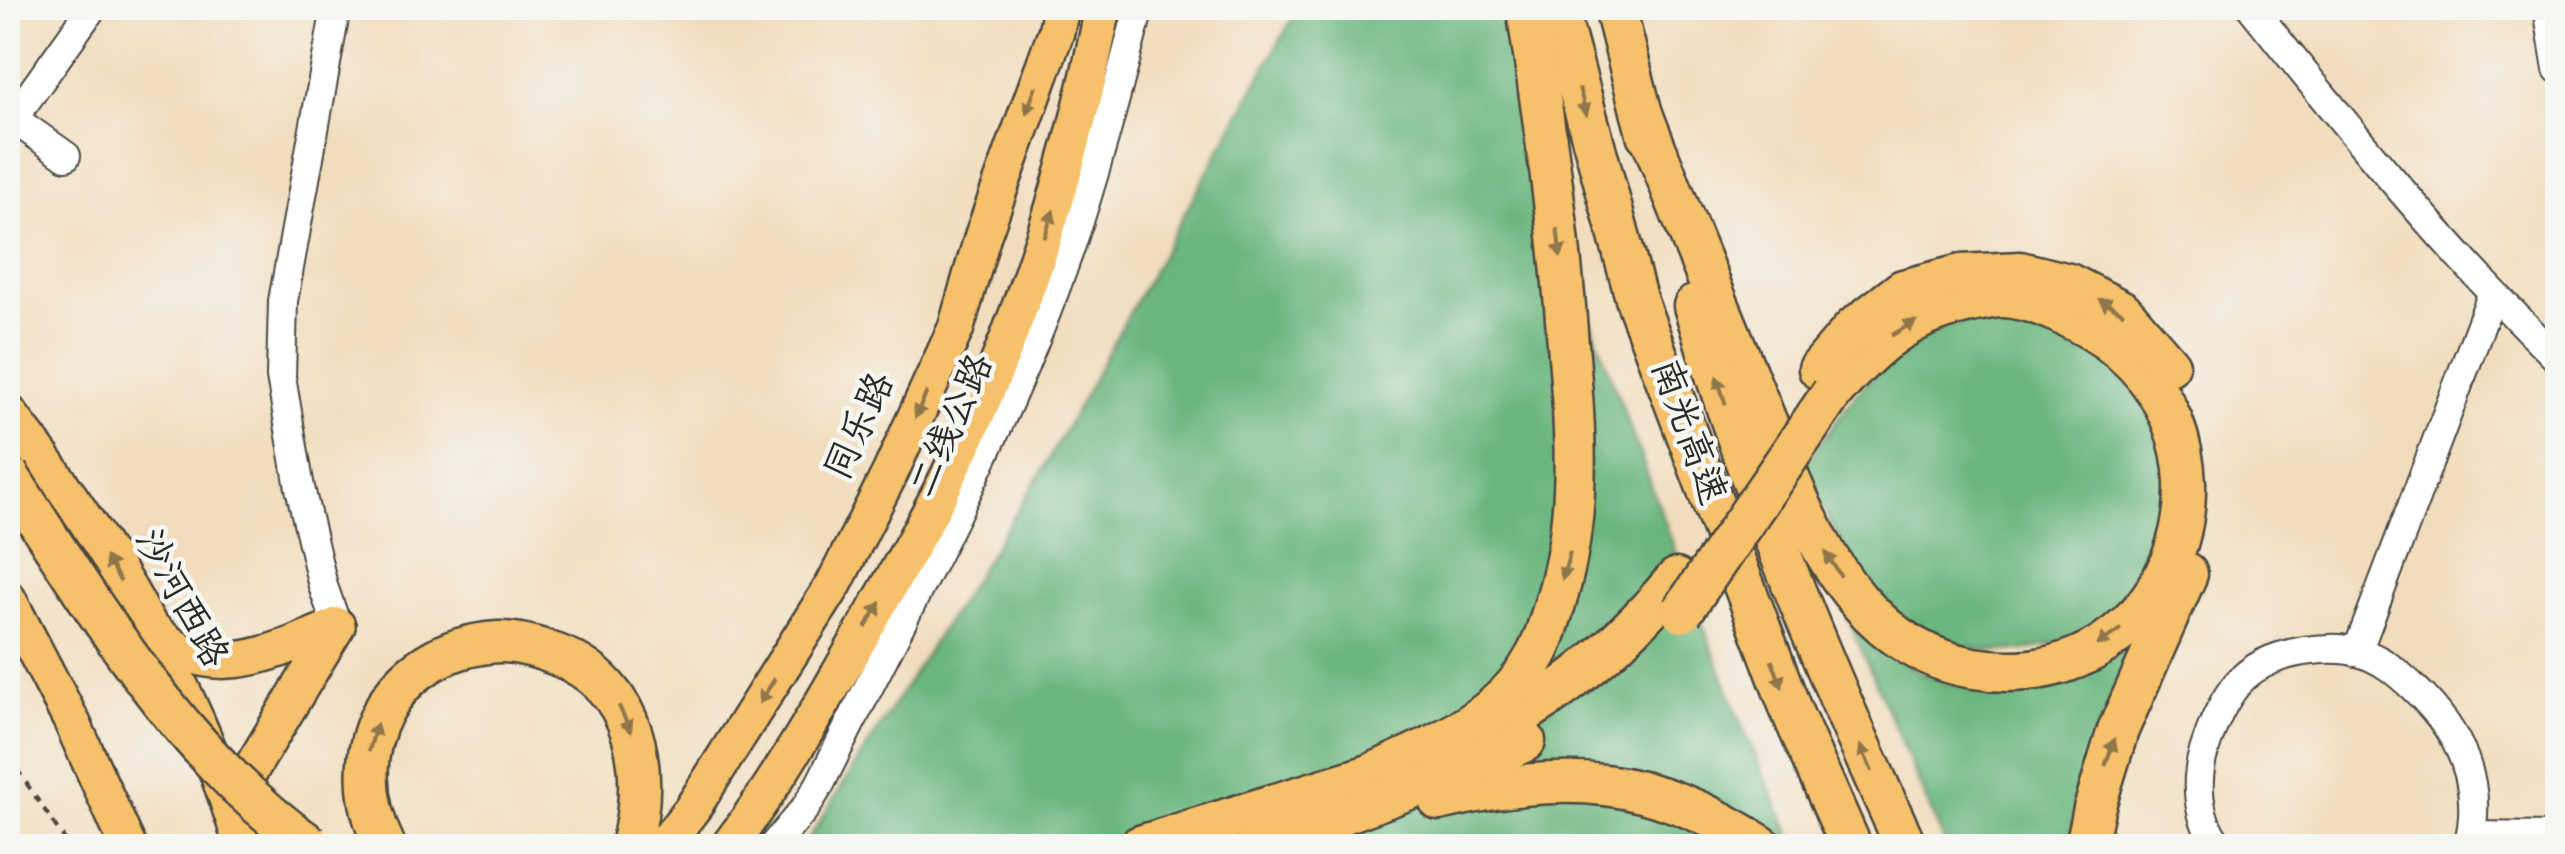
<svg xmlns="http://www.w3.org/2000/svg" width="2565" height="854" font-family="Dekko,'LXGW WenKai TC',sans-serif">
<rect width="100%" height="100%" fill="#f6f6f2"/>
<filter id="ink" filterUnits="userSpaceOnUse"><feTurbulence type="fractalNoise" baseFrequency=".01" numOctaves="2"/><feDisplacementMap in="SourceGraphic" scale="20" xChannelSelector="R" yChannelSelector="G"/><feConvolveMatrix kernelMatrix="1 2 1 2 8 2 1 2 1" color-interpolation-filters="sRGB"/></filter>
<filter id="wash" filterUnits="userSpaceOnUse"><feTurbulence type="fractalNoise" baseFrequency=".0048" numOctaves="4" result="noise"/><feDisplacementMap in="SourceGraphic" scale="40" xChannelSelector="R" yChannelSelector="G"/><feGaussianBlur stdDeviation="2.25" result="paint"/><feColorMatrix in="noise" values="0 0 0 0 0 0 0 0 0 0 0 0 0 0 0 0 0 1.4 0 .05"/><feComposite in="paint" operator="in"/></filter>
<g filter="url(#wash)">
<rect width="100%" height="100%" fill="#f1ddbd"/>
<g fill="#6ab67f" stroke="#4a7055" stroke-width="2.5">
<polygon points="1298,8 1505,8 1589,317 1698,612 1744,730 1795,846 804,846 1040,475"/>
<path d="M2002 316C2040 325 2084 338 2112 366 2123 377 2147 407 2153 421 2175 469 2168 539 2139 582 2085 661 1969 674 1896 613 1852 576 1826 517 1805 465 1845 408 1885 343 1956 324 1971 320 1987 319 2002 316Z"/>
<path d="M1846 614C1934 708 2034 713 2138 640 2105 710 2080 769 2069 846H1946Z"/>
</g>
</g>
<g filter="url(#ink)">
<g fill="none" stroke-linecap="round" stroke-linejoin="round">
<defs>
<g id="minor">
<polyline points="336,8 283,301 281,377 300,488 323,586 337,626"/>
<path d="M2252 8C2348 129 2447 250 2558 359"/>
<polyline points="2548,8 2558,69"/>
<polyline points="8,115 66,156"/>
<polyline points="13,119 92,8"/>
<polyline points="2357,652 2492,295"/>
<polyline points="2471,836 2558,837"/>
<path d="M773 846 806 807 820 784C907 607 1005 435 1070 248 1097 170 1118 88 1139 8"/>
<path d="M2219 846C2196 818 2194 778 2206 745 2213 724 2223 701 2237 684 2254 664 2279 655 2304 651 2322 649 2340 647 2358 652 2381 658 2398 673 2415 689 2459 731 2485 784 2468 846"/>
</g>
<g id="major">
<path d="M8 412C106 538 198 692 242 846"/>
<polyline points="8,599 72,722 128,846"/>
<path d="M154 630C208 687 277 651 337 626"/>
<polyline points="230,804 337,626"/>
<polyline points="663,846 692,809 834,584 890,473 956,328 983,235 1056,32 1061,8"/>
<path d="M729 846C779 780 821 706 862 634 890 584 920 533 946 481 1019 330 1071 172 1103 8"/>
</g>
<g id="highway">
<polyline points="1557,8 1637,302 1791,710 1851,846"/>
<polyline points="1615,8 1647,134"/>
<path d="M1641 111C1678 208 1718 303 1757 399 1786 468 1810 544 1859 601 1889 636 1928 661 1974 668 2183 703 2272 419 2076 321 2054 310 2030 299 2005 297 1995 296 1984 300 1975 301 1910 313 1874 344 1832 393"/>
<path d="M1694 306C1750 491 1825 671 1906 846"/>
<polyline points="1819,369 1854,328 1903,290 1961,275 2020,272 2069,284 2122,311 2169,365"/>
<path d="M1481 736C1559 699 1621 645 1676 579"/>
<path d="M1376 772C1435 745 1501 719 1534 659 1543 645 1548 626 1553 610 1584 515 1575 429 1567 332 1559 223 1543 115 1527 8"/>
<path d="M1439 800C1562 770 1653 775 1761 846"/>
<path d="M385 846C338 752 389 649 498 642 518 641 539 648 557 655 639 686 650 771 631 846"/>
<polyline points="1140,846 1399,766"/>
<polyline points="1255,846 1469,767 1525,741"/>
<polyline points="2086,846 2094,809 2118,730 2187,574"/>
</g>
</defs>
<use href="#minor" stroke="#494641" stroke-width="32"/>
<use href="#major" stroke="#494641" stroke-width="40"/>
<use href="#highway" stroke="#494641" stroke-width="45"/>
<polyline stroke="#494641" stroke-width="4" stroke-dasharray="8 8" stroke-linecap="butt" points="8,756 69,846"/>
<use href="#minor" stroke="#fff" stroke-width="28"/>
<use href="#major" stroke="#f6c16b" stroke-width="35"/>
<use href="#highway" stroke="#f6c16b" stroke-width="40"/>
<defs>
<g id="highway-bridge">
<path d="M8 475C94 607 179 754 311 846"/>
<polyline points="1682,612 1832,393"/>
</g>
</defs>
<use href="#highway-bridge" stroke="#494641" stroke-width="45" stroke-linecap="butt"/>
<use href="#highway-bridge" stroke="#f6c16b" stroke-width="40"/>
</g>
<defs><path id="oneway-solid" d="M-6-.8H1V-3.2L6.5 0L1 3.2V.8H-6Z" transform="scale(2.5)"/></defs>
<g fill="#90764b">
<use href="#oneway-solid" transform="translate(1031 100) rotate(110)"/>
<use href="#oneway-solid" transform="translate(1583 102) rotate(75)"/>
<use href="#oneway-solid" transform="translate(1049 224) rotate(-72)"/>
<use href="#oneway-solid" transform="translate(1559 243) rotate(83)"/>
<use href="#oneway-solid" transform="translate(2111 306) rotate(-150)"/>
<use href="#oneway-solid" transform="translate(1904 328) rotate(-31)"/>
<use href="#oneway-solid" transform="translate(1721 390) rotate(-108)"/>
<use href="#oneway-solid" transform="translate(921 405) rotate(114)"/>
<use href="#oneway-solid" transform="translate(1833 564) rotate(-122)"/>
<use href="#oneway-solid" transform="translate(1566 566) rotate(105)"/>
<use href="#oneway-solid" transform="translate(113 569) rotate(-121)"/>
<use href="#oneway-solid" transform="translate(873 615) rotate(-60)"/>
<use href="#oneway-solid" transform="translate(2109 637) rotate(145)"/>
<use href="#oneway-solid" transform="translate(1777 674) rotate(69)"/>
<use href="#oneway-solid" transform="translate(767 691) rotate(122)"/>
<use href="#oneway-solid" transform="translate(625 719) rotate(65)"/>
<use href="#oneway-solid" transform="translate(373 737) rotate(-74)"/>
<use href="#oneway-solid" transform="translate(2110 752) rotate(-71)"/>
<use href="#oneway-solid" transform="translate(1866 758) rotate(-114)"/>
</g>
</g>
<g text-anchor="middle" dominant-baseline="central" stroke-width="9" stroke-linejoin="round" paint-order="stroke">
<g font-size="38" fill="#2b2b2b" stroke="#f6f6f2">
<text transform="translate(955 427) rotate(-66)">二线公路</text>
<text transform="translate(863 428) rotate(-65)">同乐路</text>
<text transform="translate(1685 433) rotate(70)">南光高速</text>
<text transform="translate(178 600) rotate(61)">沙河西路</text>
</g>
</g>
<rect width="2565" height="854" fill="none" stroke="#f6f6f2" stroke-width="40"/>
</svg>
